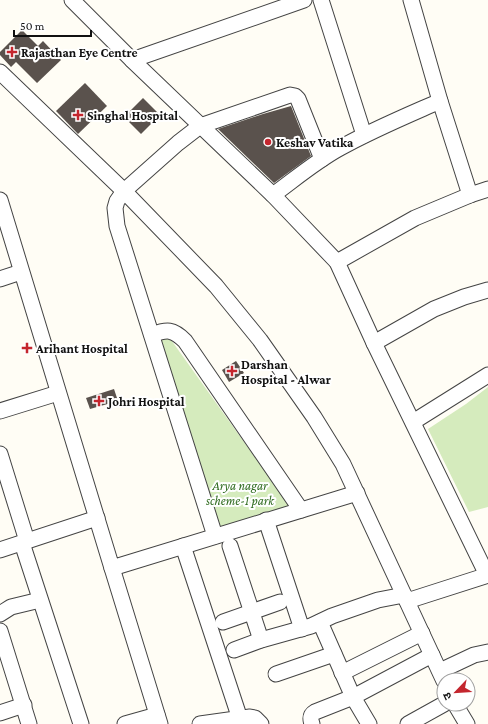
<svg xmlns="http://www.w3.org/2000/svg" width="488" height="724" font-family="'Crimson Pro','Noto Sans Devanagari',serif">
<rect width="100%" height="100%" fill="#fffdf5"/>
<g fill="#d5ebbd">
<polygon points="169,337 292,509 218,528 159,341"/>
<polygon points="488,387 488,507 469,512 428,429 466,404"/>
</g>
<g fill="#5a524d">
<polygon points="22,30 38,46 43,41 61,60 37,83 16,62 11,67 0,55 0,52"/>
<polygon points="85,83 107,106 78,134 56,111"/>
<polygon points="143,98 160,115 141,134 124,117"/>
<polygon points="291,106 311,156 274,183 218,129 263,114"/>
<polygon points="236,361 244,373 229,382 222,370"/>
<polygon points="114,389 118,401 90,409 86,398"/>
</g>
<g fill="none" stroke-linecap="round" stroke-linejoin="round">
<defs>
<g id="minor">
<polyline points="72,0 132,60 304,0"/>
<polyline points="321,0 364,135"/>
<polyline points="411,0 440,101 470,195"/>
<polyline points="132,60 273,195 337,262 374,343 487,575"/>
<polyline points="0,72 124,191 216,286 260,340 314,417 343,464 444,681"/>
<path d="M273 195C295 179 316 161 340 148 372 130 406 116 440 101"/>
<polyline points="0,200 112,568 357,493"/>
<polyline points="337,262 415,218 470,195 488,189"/>
<polyline points="0,279 21,272"/>
<path d="M152 335C167 329 173 329 185 341L301 510"/>
<polyline points="374,343 434,309 464,297 488,290"/>
<polyline points="0,411 58,393"/>
<polyline points="413,422 488,375"/>
<polyline points="0,454 27,541"/>
<polyline points="266,520 302,629"/>
<polyline points="215,536 117,226 115,208 117,201 124,191 178,143 200,126 290,95 295,96 298,99 322,159"/>
<polyline points="22,543 81,724"/>
<polyline points="183,546 240,719"/>
<polyline points="230,546 261,640"/>
<polyline points="0,550 97,518"/>
<polyline points="112,568 160,724"/>
<polyline points="407,601 488,575"/>
<polyline points="0,614 11,607 40,600"/>
<polyline points="223,622 280,602"/>
<polyline points="320,622 353,697 369,724"/>
<polyline points="0,631 29,724"/>
<polyline points="234,650 261,640 311,626 332,616 378,600 404,595"/>
<polyline points="440,671 474,655 488,652"/>
<polyline points="342,673 422,633"/>
<polyline points="276,674 334,654"/>
<polyline points="455,704 467,724"/>
<polyline points="0,713 24,705"/>
<polyline points="125,724 157,715"/>
<polyline points="200,724 250,717 255,718 261,724"/>
<path d="M312 724C310 718 310 715 315 712L353 697 432 655"/>
<polyline points="408,724 444,704"/>
</g>
</defs>
<use href="#minor" stroke="#444" stroke-width="17"/>
<use href="#minor" stroke="#fff" stroke-width="15"/>
</g>
<g fill="#c4262e" stroke="#fff" stroke-width="1.5">
<path d="M10 46h4v4h4v4h-4v4h-4v-4h-4v-4h4z"/>
<path d="M76 109h4v4h4v4h-4v4h-4v-4h-4v-4h4z"/>
<circle cx="268" cy="142" r="4"/>
<path d="M25 342h4v4h4v4h-4v4h-4v-4h-4v-4h4z"/>
<path d="M230 365h4v4h4v4h-4v4h-4v-4h-4v-4h4z"/>
<path d="M97 395h4v4h4v4h-4v4h-4v-4h-4v-4h4z"/>
</g>
<g text-anchor="middle" dominant-baseline="central" stroke-width="4" stroke-linejoin="round" paint-order="stroke">
<g font-size="13" font-weight="bold" fill="#111" stroke="#fff" text-anchor="start">
<text x="21" y="52">Rajasthan Eye Centre</text>
<text x="87" y="115">Singhal Hospital</text>
<text x="276" y="142">Keshav Vatika</text>
<text x="36" y="348">Arihant Hospital</text>
<text x="241" y="364">Darshan<tspan x="241" dy="15">Hospital - Alwar</tspan></text>
<text x="108" y="401">Johri Hospital</text>
</g>
<g font-size="13" font-style="italic" fill="#2f6b1f" stroke="#fff">
<text x="240" y="485">Arya nagar<tspan x="240" dy="15">scheme-1 park</tspan></text>
</g>
</g>
<g transform="translate(456 692) rotate(245)"><circle r="19" fill="#ffffff" stroke="#a0a0a0"/>
<path d="M0-3L7 15L0 10L-7 15Z" fill="#c4262e"/>
<text y="-6" font-size="11" font-weight="bold" text-anchor="middle" fill="#111111">उ</text>
</g>
<path d="M14 30v6h77v-6" fill="none" stroke="#111111" stroke-width="2"/>
<text x="20" y="30" font-size="12" fill="#111111" stroke="#ffffff" stroke-width="3" paint-order="stroke">50 m</text>
</svg>
